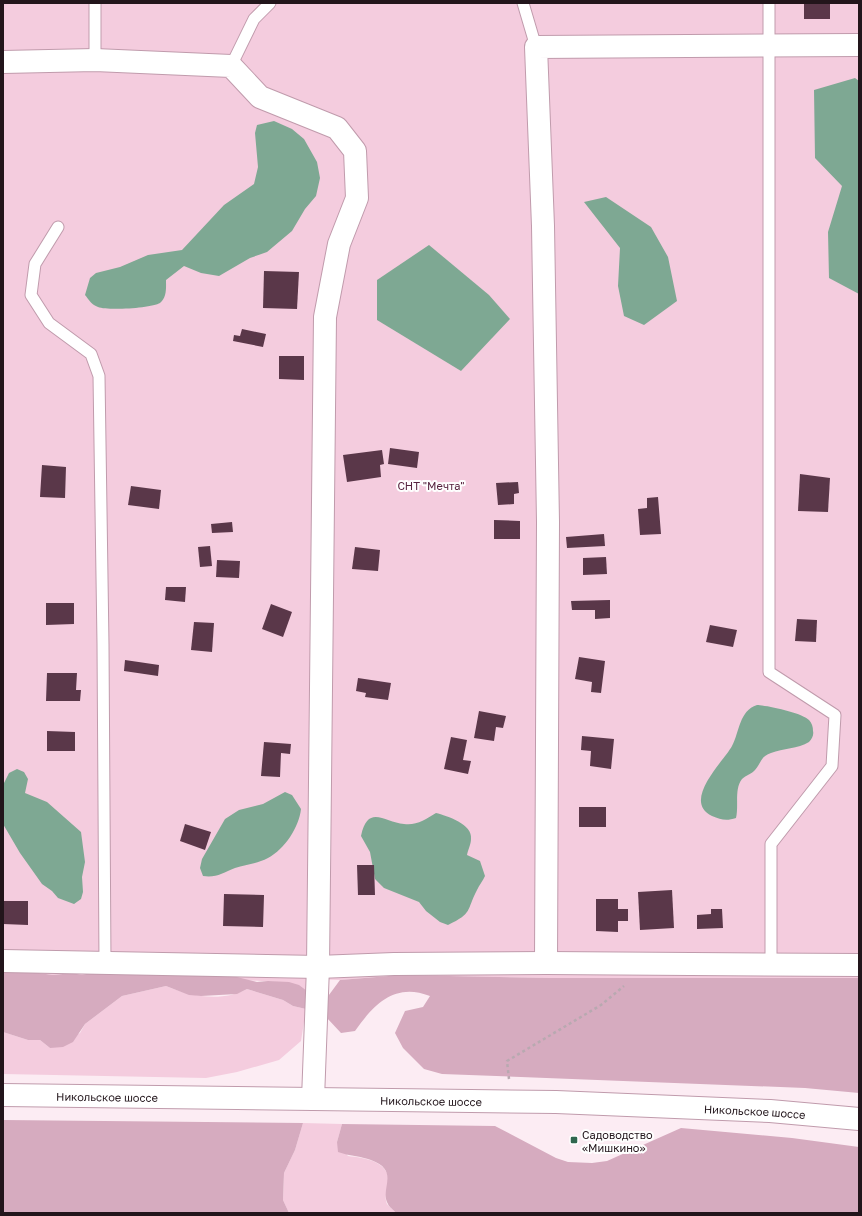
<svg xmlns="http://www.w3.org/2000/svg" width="862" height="1216" font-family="'Golos Text',sans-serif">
<rect width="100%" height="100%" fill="#fcecf3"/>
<g fill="#f4ccde">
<polygon points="3,3 859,3 859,978 549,978 401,975 340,980 307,979 307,991 278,982 245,980 225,974 108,969 82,975 72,973 53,975 3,968"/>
<path d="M166 986C191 997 223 1002 247 989L283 1000 293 1006 306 1009 301 1041 279 1060 237 1072 206 1078 3 1074V1032L28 1040H40L50 1048 80 1033 85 1024 122 996Z"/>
<path d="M303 1123 342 1124 337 1142 348 1156C364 1158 392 1161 388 1185 387 1191 384 1198 387 1204 389 1207 394 1210 396 1213H289L283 1200 284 1173 295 1150Z"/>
</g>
<g fill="#d6abbf">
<polygon points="3,968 53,975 72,973 82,975 108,969 225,974 257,982 268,981 289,982 299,985 307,991 306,1009 293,1006 283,1000 247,989 237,994 201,996 189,995 166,986 122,996 85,1024 73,1042 63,1047 50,1048 40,1040 28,1040 3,1032"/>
<path d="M401 975 549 978H859V1093L805 1088 442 1074 424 1069 403 1048 395 1033 405 1011 423 1007 430 996C395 982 374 1004 355 1031L341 1033 327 1018 326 999 340 980Z"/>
<polygon points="3,1120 303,1123 295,1150 284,1173 283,1200 289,1213 3,1213"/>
<path d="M342 1124 495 1126 556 1158 568 1162 592 1163 607 1161 681 1128 792 1138 859 1147V1213H396C394 1210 389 1207 388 1204 379 1189 401 1171 371 1160 361 1156 349 1156 338 1152L337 1142Z"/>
</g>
<g fill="#7ea893">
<polygon points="855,78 859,81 859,294 829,278 828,232 842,186 815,158 814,90"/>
<path d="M274 121 292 129 304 139 317 162 320 178 316 196 305 209 292 231 267 252 250 258 219 276 201 273 184 266 166 280C166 288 167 297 160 303 152 308 108 311 98 307 92 305 89 300 85 295L90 278 96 273 120 267 148 255 182 250 224 205 254 184 258 167 255 133 257 125Z"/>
<polygon points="606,197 651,227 668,257 677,301 644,325 624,316 618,286 620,248 584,202"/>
<polygon points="429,245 489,295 510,319 461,371 377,320 377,280"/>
<path d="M757 705C766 705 803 713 809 720 812 723 813 727 813 731 814 735 812 739 809 742 798 749 783 748 771 753 761 756 761 763 755 770 752 774 746 775 742 779 734 789 739 806 736 818 727 821 721 820 712 816 681 801 724 761 732 746 740 731 739 711 757 705Z"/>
<polygon points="17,769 24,772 28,779 25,793 47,802 81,832 85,862 82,877 83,892 81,899 74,904 58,898 52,891 42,884 20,853 3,824 3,785 9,773"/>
<path d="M285 792 292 795 301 809C299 827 285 849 268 858 257 864 246 864 235 868 223 873 216 878 203 876L200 868 202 859 225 819 239 810 263 804Z"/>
<path d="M436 813C447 816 473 824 471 839 471 844 468 850 467 855L480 861 485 876C483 881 479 885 477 890 466 911 473 913 448 925L440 922 426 911 419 902 384 888 375 879 370 852 361 836C368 803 385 823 404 824 416 826 426 819 436 813Z"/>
</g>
<g fill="#5a3749">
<rect x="804" y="3" width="26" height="16"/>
<polygon points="264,271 299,272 297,309 263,308"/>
<polygon points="242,329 266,334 263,347 233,341 234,335 240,336"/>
<polygon points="279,356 304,356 304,380 279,379"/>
<polygon points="390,448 419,452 417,468 388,464"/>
<polygon points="382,450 384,464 380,465 381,477 347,482 343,455"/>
<polygon points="42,465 66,467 65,498 40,497"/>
<polygon points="800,474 830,478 828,512 798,511"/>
<polygon points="518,482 519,493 514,494 514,504 498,505 496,483"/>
<polygon points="131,486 161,490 159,509 128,505"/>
<polygon points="658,497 661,534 640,535 638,509 647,508 647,498"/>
<polygon points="494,520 520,521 520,539 494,539"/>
<polygon points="232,522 233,532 212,533 211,524"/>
<polygon points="604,534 605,546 567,548 566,537"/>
<polygon points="210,546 212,566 200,567 198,547"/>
<polygon points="355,547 380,550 378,571 352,569"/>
<polygon points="606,557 607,574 583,575 583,558"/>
<polygon points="217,560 240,561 239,578 216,577"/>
<polygon points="166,587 186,587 185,602 165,600"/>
<polygon points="610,600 610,618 595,619 595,610 572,610 571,601"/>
<polygon points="46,603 74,603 74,624 46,625"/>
<polygon points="271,604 292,612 283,637 262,629"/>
<polygon points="797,619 817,620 816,642 795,641"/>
<polygon points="194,622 214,623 212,652 191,650"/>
<polygon points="710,625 737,630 733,647 706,642"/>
<polygon points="579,657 605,661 601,693 591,692 592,682 575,679"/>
<polygon points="125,660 159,665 158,676 124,671"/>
<polygon points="47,673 77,673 76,690 81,690 80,701 46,701"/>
<polygon points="358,678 391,683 388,700 365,697 366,693 356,691"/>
<polygon points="479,711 506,716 503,728 496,727 494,741 474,738"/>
<polygon points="47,731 75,732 75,751 47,751"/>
<polygon points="582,736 614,739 611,769 590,766 591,751 581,750"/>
<polygon points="451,737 467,740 463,760 471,761 468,774 444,769"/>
<polygon points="264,742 291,744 290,754 281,753 280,777 261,776"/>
<rect x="579" y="807" width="27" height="20"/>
<polygon points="185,824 211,832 205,850 180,841"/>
<polygon points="357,865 374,865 375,895 358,895"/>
<polygon points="672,890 674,928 640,930 638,892"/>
<polygon points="224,894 264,895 263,927 223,926"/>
<polygon points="596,899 618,899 618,909 628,909 628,921 618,921 618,932 596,931"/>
<polygon points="3,901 28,901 28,925 3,924"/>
<polygon points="711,909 722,909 723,928 697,929 697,915 711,914"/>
</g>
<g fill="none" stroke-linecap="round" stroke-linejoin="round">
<defs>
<g id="lane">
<polyline points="95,3 95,60"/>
<polyline points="523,3 536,47"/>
<polyline points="769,3 769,672 835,715 832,766 771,844 771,964"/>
<polyline points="231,66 254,19 270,3"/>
<polyline points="58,227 35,264 31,295 49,323 91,354 99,376 103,644 105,962"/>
</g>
<g id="street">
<polyline points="3,62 95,60 231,66 260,97 337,128 355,151 357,198 339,244 325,317 318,967 313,1099"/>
<polyline points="3,961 318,967 394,964 546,963 859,965"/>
<polyline points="546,963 548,522 543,226 536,47 859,45"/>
</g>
<g id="secondary">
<path id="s1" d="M3 1095 556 1102 770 1111 859 1119"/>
</g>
</defs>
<use href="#lane" stroke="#c09bac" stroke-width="13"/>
<use href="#street" stroke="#c09bac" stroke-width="24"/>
<use href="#secondary" stroke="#c09bac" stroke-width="24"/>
<polyline stroke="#b8a9b0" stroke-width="2.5" stroke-dasharray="3 3" stroke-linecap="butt" points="509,1079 507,1061 601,1005 624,986"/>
<use href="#lane" stroke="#fff" stroke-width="11"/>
<use href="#street" stroke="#fff" stroke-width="22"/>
<use href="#secondary" stroke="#fff" stroke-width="22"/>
</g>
<rect fill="#2f664e" stroke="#fefefe" stroke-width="1.5" x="570" y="1136" width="8" height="8" rx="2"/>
<g text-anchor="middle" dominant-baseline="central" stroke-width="4" stroke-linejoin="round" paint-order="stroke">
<g font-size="11" fill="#57233f" stroke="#fefefe">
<text x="431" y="485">СНТ "Мечта"</text>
</g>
<g font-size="11" fill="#22151b" stroke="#fefefe">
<text stroke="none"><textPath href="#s1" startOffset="104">Никольское шоссе</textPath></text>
<text stroke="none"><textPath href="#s1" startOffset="428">Никольское шоссе</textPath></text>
<text stroke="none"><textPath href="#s1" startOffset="752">Никольское шоссе</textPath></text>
</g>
<g font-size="11" fill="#22151b" stroke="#fefefe" text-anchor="start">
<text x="582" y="1134">Садоводство<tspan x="582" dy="13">«Мишкино»</tspan></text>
</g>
</g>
<rect width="862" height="1216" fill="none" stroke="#22151b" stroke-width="8"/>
</svg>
